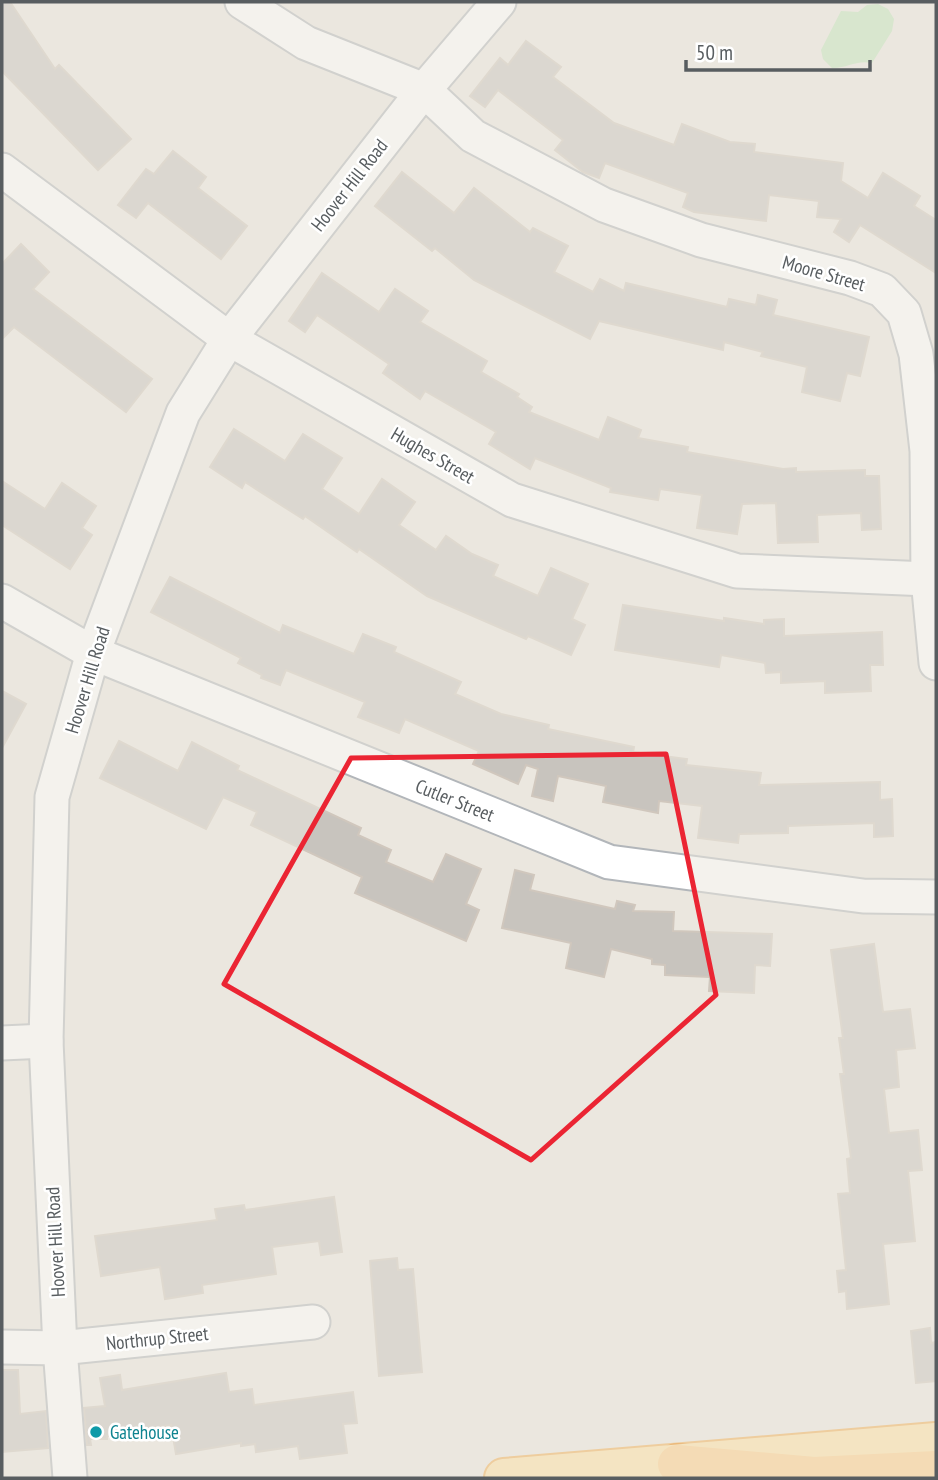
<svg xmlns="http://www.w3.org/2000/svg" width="938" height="1480" font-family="'PT Sans Narrow',sans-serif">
<rect width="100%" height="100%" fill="#ebe7df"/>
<path fill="#c0e4ba" d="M878 4 888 9 894 19 892 31 872 63C855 60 849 68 832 68L823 59 821 50 841 11 858 12 867 5Z"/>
<g fill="#c8c4be" stroke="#d0c7bd" stroke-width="2">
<polygon points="2,2 10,2 55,69 59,65 131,139 98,170 2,71"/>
<polygon points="526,41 561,67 553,77 614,123 674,145 682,124 730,142 755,144 754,152 843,163 841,181 868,198 883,173 920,196 914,206 936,220 936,273 860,225 849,242 834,232 841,219 817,217 819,201 769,195 766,221 694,212 683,207 688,193 605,163 599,178 583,172 555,150 563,140 498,90 485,107 470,96 500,58 508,65"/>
<polygon points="173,151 206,177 198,188 247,226 221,259 148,203 136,218 118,205 146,169 154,174"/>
<polygon points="402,172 454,213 474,188 530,232 533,228 568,246 554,272 593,292 600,279 624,291 626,283 727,307 729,299 756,305 758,295 777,300 773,315 869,337 860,376 847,373 840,401 802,392 807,367 761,356 763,352 724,342 723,350 599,321 590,339 474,280 435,248 432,251 375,206"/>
<polygon points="21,244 49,272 33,289 152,379 126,412 14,327 2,339 2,264"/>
<polygon points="322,273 379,312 395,289 428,311 420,322 487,361 481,372 519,394 517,397 532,407 529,412 599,440 608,417 641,430 638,438 688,447 687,452 783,469 796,468 796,472 865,470 865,476 879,476 881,529 862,530 861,513 817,515 818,542 778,543 776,503 742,504 737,534 697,528 702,495 660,489 658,500 610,492 611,488 535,458 530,469 489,444 496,432 425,391 420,399 383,373 389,364 317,315 305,332 289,321"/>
<polygon points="234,429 285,461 303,434 342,458 322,489 359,514 382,479 415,502 399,525 436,550 446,536 472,554 498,565 493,576 538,596 551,568 588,584 572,619 585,625 571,655 528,636 526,639 427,596 359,549 357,552 305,516 303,519 245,482 242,488 210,467"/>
<polygon points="2,481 45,509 62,483 96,506 82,528 92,535 70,569 2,525"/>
<polygon points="170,577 280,633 283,625 354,654 363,634 396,647 394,652 461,682 455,694 501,714 549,725 548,729 634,747 633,752 687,759 686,765 761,773 759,785 880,782 880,800 892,799 893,836 874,837 874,823 788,826 788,833 739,834 738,843 698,838 702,806 659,801 658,813 603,802 606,786 558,776 553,801 532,796 538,769 526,765 518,784 473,764 479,751 405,719 399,733 358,717 365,702 286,670 280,685 261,678 262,675 238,663 241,658 151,612"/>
<polygon points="623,605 724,621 724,618 764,624 764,620 784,619 784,636 882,632 883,665 870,665 871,691 825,693 825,681 781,683 781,672 766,673 765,663 721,655 719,667 615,650"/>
<polygon points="2,691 26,704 2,748"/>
<polygon points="119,741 178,771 192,742 239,766 237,770 361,828 358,835 391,850 386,862 433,882 446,854 481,869 466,904 479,910 466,941 355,893 362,877 251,825 257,812 223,797 206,829 100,778"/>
<polygon points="515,870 534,875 530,890 615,909 617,901 635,905 633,911 674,912 673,931 772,934 770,966 755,965 754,993 709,991 710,977 665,975 665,965 652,964 652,959 611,949 604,977 566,968 571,943 502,928"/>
<polygon points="874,944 883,1012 910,1009 915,1048 896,1050 899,1087 884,1089 889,1133 918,1130 922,1170 908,1171 915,1241 883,1244 889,1304 847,1309 846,1291 839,1292 837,1271 846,1270 838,1194 850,1193 847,1159 851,1158 840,1074 844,1074 839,1038 843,1038 831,950"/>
<polygon points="334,1197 342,1252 321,1255 319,1241 272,1247 276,1274 202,1285 203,1293 165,1299 160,1267 101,1276 95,1236 217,1220 215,1209 244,1205 245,1210"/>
<polygon points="397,1258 398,1270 413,1269 422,1372 379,1376 370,1261"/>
<polygon points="930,1328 931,1343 936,1342 936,1381 916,1383 911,1331"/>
<polygon points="2,1370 18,1370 20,1414 46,1411 48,1448 2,1452"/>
<polygon points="226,1373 229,1392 252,1389 254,1405 353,1392 357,1423 343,1424 347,1453 300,1459 298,1446 256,1452 255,1444 241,1446 241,1443 176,1454 171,1425 107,1436 107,1439 90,1439 91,1445 87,1445 84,1408 105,1406 100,1378 120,1375 122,1390"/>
</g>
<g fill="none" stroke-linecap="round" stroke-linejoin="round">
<defs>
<g id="minor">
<polyline points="242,2 306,43 424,90 473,136 604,205 701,240 850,278 882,290 904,313 916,354 927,451 928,579 936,663"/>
<polyline points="2,170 229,339 512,500 737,571 928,579"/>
<polyline points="2,601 93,653 609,862 863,896 936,897"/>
<polyline points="2,1043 46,1041"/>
<polyline points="2,1347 60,1348 313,1322"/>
<polyline points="70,1478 60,1348 46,1041 52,797 93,653 183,413 229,339 424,90 499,2"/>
</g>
<polyline id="major" points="504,1478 936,1442"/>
<polyline id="highway" points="677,1464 814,1476 936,1470"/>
</defs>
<use href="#minor" stroke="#b2b6ba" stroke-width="37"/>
<use href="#major" stroke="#f2ad51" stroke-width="42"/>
<use href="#highway" stroke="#ea7e00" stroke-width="42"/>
<use href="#minor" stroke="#fff" stroke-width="33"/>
<use href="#major" stroke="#ffe1a0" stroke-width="38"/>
<use href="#highway" stroke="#fecc83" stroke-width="38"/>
</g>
<path d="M0 0H938V1480H0ZM666 754 716 995 531 1160 224 984 351 758Z" fill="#ebe7df" fill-opacity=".55" fill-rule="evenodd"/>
<path fill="none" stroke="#eb2533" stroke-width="5" stroke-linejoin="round" d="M666 754 716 995 531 1160 224 984 351 758Z"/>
<circle fill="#0f9aa8" stroke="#fff" stroke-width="2.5" cx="96" cy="1432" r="7"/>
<g text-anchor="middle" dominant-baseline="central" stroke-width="5" stroke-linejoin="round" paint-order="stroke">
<g font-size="19" fill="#585d60" stroke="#fff">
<text transform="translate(349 185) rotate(-52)">Hoover Hill Road</text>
<text transform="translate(824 273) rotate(16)">Moore Street</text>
<text transform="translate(433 455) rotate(30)">Hughes Street</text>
<text transform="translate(87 680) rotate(-73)">Hoover Hill Road</text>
<text transform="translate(455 800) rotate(22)">Cutler Street</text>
<text transform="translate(55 1242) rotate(-93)">Hoover Hill Road</text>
<text transform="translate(157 1338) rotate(-6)">Northrup Street</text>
</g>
<g font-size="19" fill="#0d838f" stroke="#fff" text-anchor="start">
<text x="110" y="1432">Gatehouse</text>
</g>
</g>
<rect width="938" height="1480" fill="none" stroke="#585d60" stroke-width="7"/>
<path d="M686 60v10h184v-10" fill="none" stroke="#585d60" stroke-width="3.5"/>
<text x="696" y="60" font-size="21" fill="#585d60" stroke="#ffffff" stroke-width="5" paint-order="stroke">50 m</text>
</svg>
